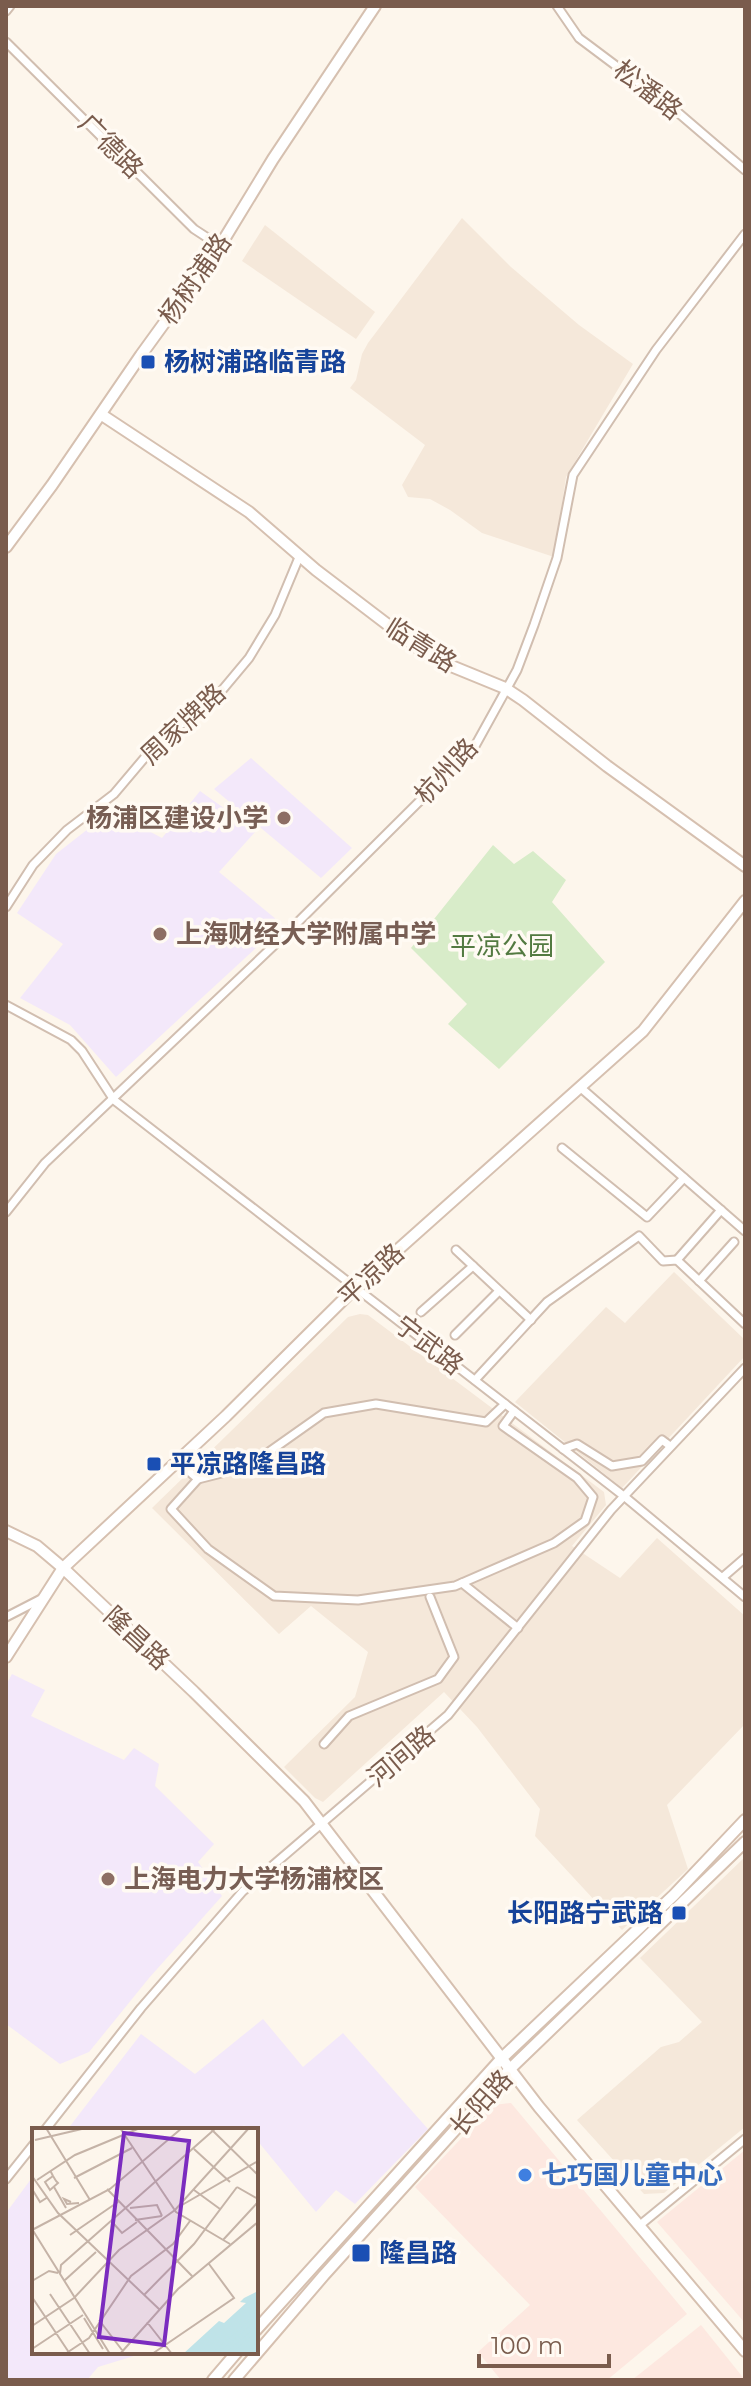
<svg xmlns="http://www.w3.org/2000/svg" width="751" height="2386" font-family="Montserrat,'Noto Sans SC',sans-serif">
<rect width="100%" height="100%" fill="#fdf6ec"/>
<g fill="#f5e8da">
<polygon points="462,218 511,267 579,325 633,364 566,477 554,557 482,533 450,510 430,499 408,497 402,485 425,445 350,388 356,380 362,354 368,343"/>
<polygon points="265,225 375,312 356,339 242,261"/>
<polygon points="674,1272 745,1340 745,1356 622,1488 515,1402 606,1307 625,1323"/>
<polygon points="360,1314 368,1315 604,1492 606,1505 572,1546 620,1578 657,1538 745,1616 745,1724 667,1805 688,1869 622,1930 535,1836 540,1809 477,1727 444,1692 323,1802 315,1798 284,1767 355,1697 368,1652 311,1606 279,1634 152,1508 348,1317"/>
<polygon points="745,1857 745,2127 664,2193 644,2194 577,2120 661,2047 679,2042 702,2022 640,1958"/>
</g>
<g fill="#fde8e0">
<polygon points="511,2103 687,2314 607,2380 501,2380 478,2352 530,2305 415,2187 493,2105"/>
<polygon points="745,2150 745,2323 657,2222"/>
<polygon points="701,2325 745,2380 632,2380"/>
</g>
<g fill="#f3e8fa">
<polygon points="251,758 352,848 321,878 214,789"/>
<polygon points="200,791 256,831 219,872 282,924 116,1077 70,1025 20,998 63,944 17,913 56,854 111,811 162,838"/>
<polygon points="12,1674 45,1690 31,1716 124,1760 134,1748 159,1764 155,1786 214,1844 198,1862 222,1896 149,1978 89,2052 60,2064 6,2024 6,1685"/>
<polygon points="263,2019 303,2067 343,2033 428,2129 355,2204 336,2190 316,2212 256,2139 256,2130 248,2130 244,2125 240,2130 67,2130 141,2034 195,2074"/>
<polygon points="34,2175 34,2352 147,2352 98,2367 87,2380 6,2380 6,2213"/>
</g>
<polygon fill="#d8ecc9" points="493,845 514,864 533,851 566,880 552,902 605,962 499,1069 448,1024 467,1004 411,948"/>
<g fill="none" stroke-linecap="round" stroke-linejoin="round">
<defs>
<g id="street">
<polyline points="557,6 579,38 675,110 745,170"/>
<polyline points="6,11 10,6"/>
<polyline points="6,42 194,229 220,246"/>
<polyline points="6,907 33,865 67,830 114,794 163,736 208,707 249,658 275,615 300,555"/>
<polyline points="6,1005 71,1040 82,1051 114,1100 625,1497 745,1597"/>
<polyline points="581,1088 745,1231"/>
<polyline points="562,1148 647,1217 684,1178"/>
<polyline points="6,1212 45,1163 287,933 475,746 517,670 534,625 557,558 573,475 656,350 745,234"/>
<polyline points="456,1250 531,1320"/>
<polyline points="677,1260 721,1210"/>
<polyline points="699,1281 734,1242"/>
<polyline points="421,1312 473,1266"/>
<polyline points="455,1335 499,1291"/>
<polyline points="475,1380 547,1302 639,1236 663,1261 677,1260 745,1324"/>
<polyline points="563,1449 577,1444 612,1466 642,1461 662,1440 670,1446"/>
<polyline points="177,1461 198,1479 249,1466 324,1413 376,1404 486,1422 505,1404"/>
<polyline points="198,1479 171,1509 208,1549 274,1596 358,1600 455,1586 554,1543 585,1521 593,1497 577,1478 503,1426 514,1411"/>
<polyline points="723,1577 745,1558"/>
<polyline points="462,1583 518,1628"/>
<polyline points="6,1617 41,1599"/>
<polyline points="324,1744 349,1716 438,1679 454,1657 430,1597"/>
<polyline points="45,2130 141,2008 243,1891 448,1715 611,1510 745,1368"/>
<polyline points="6,2179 34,2144"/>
<polyline points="640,2225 745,2139"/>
</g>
<g id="secondary">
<polyline points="102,415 249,512 316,570 417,647 439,661 505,688 523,700 607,766 745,866"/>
<polyline points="6,547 52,485 141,355 220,246 273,159 375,6"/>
<polyline points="6,1531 37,1546 63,1568 194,1692 304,1801 539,2107 745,2351"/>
<polyline points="6,1657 63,1568 226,1416 355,1288 643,1031 745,901"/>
<polyline points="256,2330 502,2058 674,1895 745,1820"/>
<polyline points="213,2380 237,2352"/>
<polyline points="234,2380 324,2275 510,2069 745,1842"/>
</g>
</defs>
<use href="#street" stroke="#d1beb0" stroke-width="11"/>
<use href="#secondary" stroke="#d6c0b0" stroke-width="14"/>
<use href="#street" stroke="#fff" stroke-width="7"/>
<use href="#secondary" stroke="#fff" stroke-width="10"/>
</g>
<g fill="#1a4fb4" stroke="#fffaf3" stroke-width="3">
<rect x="140" y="354" width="16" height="16" rx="4"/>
<rect x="146" y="1456" width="16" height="16" rx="4"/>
<rect x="671" y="1905" width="16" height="16" rx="4"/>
<rect x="351" y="2243" width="20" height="20" rx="4"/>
</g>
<g fill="#8d6e63" stroke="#fffaf3" stroke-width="3">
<circle cx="284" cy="818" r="8"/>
<circle cx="160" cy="934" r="8"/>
<circle cx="108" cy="1879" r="8"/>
</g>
<circle fill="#3f7fe0" stroke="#fffaf3" stroke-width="3" cx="525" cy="2175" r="8"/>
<g text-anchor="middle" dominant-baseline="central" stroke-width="7" stroke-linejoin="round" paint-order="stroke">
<g font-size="26" fill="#7a5c4d" stroke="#fffaf3">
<text transform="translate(648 90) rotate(38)">松潘路</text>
<text transform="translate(111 146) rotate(45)">广德路</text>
<text transform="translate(195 279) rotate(-55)">杨树浦路</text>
<text transform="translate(421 645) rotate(32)">临青路</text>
<text transform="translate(183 724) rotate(-43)">周家牌路</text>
<text transform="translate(446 771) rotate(-47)">杭州路</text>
<text transform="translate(371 1275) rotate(-43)">平凉路</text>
<text transform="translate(429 1345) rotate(38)">宁武路</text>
<text transform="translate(137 1638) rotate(43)">隆昌路</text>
<text transform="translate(401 1756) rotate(-40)">河间路</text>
<text transform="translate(481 2103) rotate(-48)">长阳路</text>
</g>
<g font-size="26" font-weight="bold" fill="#164399" stroke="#fffaf3" text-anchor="start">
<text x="164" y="362">杨树浦路临青路</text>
<text x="170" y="1464">平凉路隆昌路</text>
<text x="663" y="1913" text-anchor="end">长阳路宁武路</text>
<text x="379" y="2253">隆昌路</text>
</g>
<g font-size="26" font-weight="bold" fill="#785e54" stroke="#fffaf3" text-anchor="start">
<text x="268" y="818" text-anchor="end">杨浦区建设小学</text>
<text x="176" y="934">上海财经大学附属中学</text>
<text x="124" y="1879">上海电力大学杨浦校区</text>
</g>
<g font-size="26" fill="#537a41" stroke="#fffaf3">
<text x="502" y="946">平凉公园</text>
</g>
<g font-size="26" font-weight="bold" fill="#366cbe" stroke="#fffaf3" text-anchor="start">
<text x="541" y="2175">七巧国儿童中心</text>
</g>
</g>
<g transform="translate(32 2128)">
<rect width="226" height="226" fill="#fdf6ec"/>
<path d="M226 163V226H151L187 193 192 195 214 175 208 174 212 170Z" fill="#bfe3e8"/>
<path fill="none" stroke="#bfe3e8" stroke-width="4" d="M182 226 226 188M195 226 226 200"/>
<path fill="none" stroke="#c5b3a7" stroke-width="2" d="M14 0 58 72M88 0 144 84 198 116M178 0 226 47M3 12 54 0M162 21 198 54M18 43 19 44 21 48 24 53 26 55 18 62 13 54 21 48M0 48 26 85 127 181M42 50 100 20M5 52 43 27 108 0M22 59 34 80M205 59 226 71M0 61 8 74 16 69M75 61 160 148M162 62 188 81M39 74 32 71 35 76 47 75M150 77 226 33M98 80 125 77 130 88M103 92 130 88M81 95 90 105 105 94M0 101 78 226M0 102 78 61 150 0M38 107 86 74M191 112 226 74M54 115 184 0M28 146 29 137 55 114M33 152 64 124M0 153 17 143 26 145M18 166 58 226M112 167 162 116 205 59M0 169 36 223M52 190 71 221M67 192 90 222M115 194 140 226M0 198 42 170 87 122 143 82 217 0M0 221 51 187M33 226 57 210 99 148 141 116 158 93M88 226 146 161 226 94M120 226 202 170 177 136"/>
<path fill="#7b2cbf" fill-opacity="0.15" stroke="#7b2cbf" stroke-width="4" d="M92 5 157 13 132 217 67 209Z"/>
<rect width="226" height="226" fill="none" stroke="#7a5c4d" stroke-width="4"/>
</g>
<rect width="751" height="2386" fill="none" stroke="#7a5c4d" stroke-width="16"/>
<path d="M479 2354v12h130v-12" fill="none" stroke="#7a5c4d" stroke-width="4"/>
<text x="491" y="2354" font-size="24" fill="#7a5c4d" stroke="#fffaf3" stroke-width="6" paint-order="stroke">100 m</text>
</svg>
